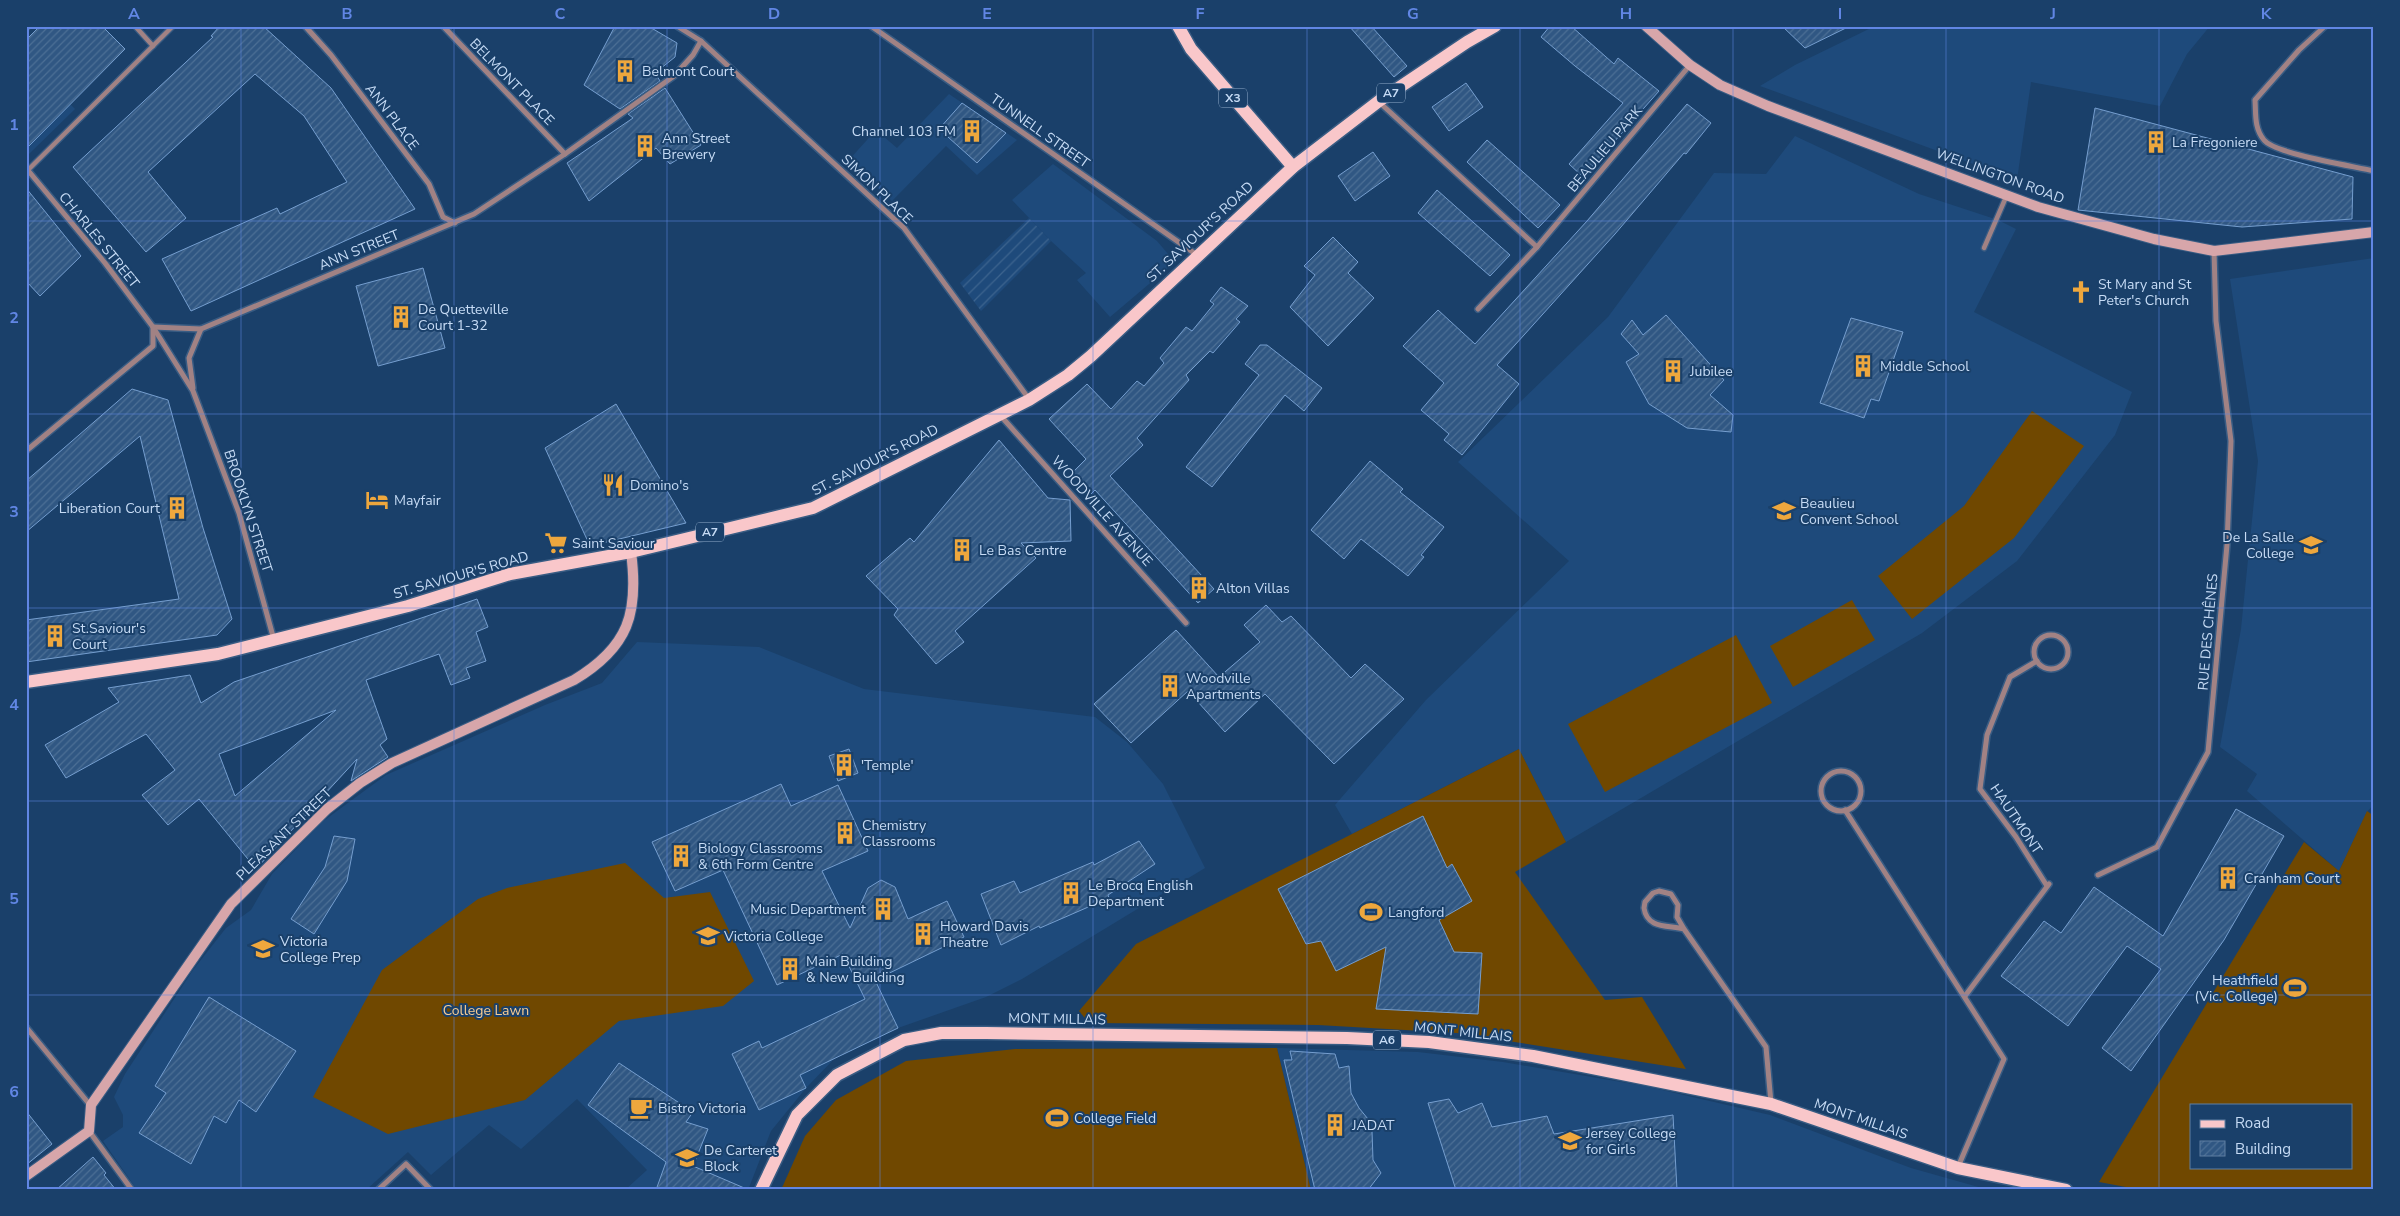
<svg xmlns="http://www.w3.org/2000/svg" width="2400" height="1216" font-family="'Nunito Sans',sans-serif">
<defs>
<pattern id="industrial-furrows" width="10" height="10" patternUnits="userSpaceOnUse" patternTransform="scale(1.25)"><rect width="10" height="10" fill="#1e4a7b"/><path d="M-1 1l2-2M0 10L10 0M9 11l2-2" fill="none" stroke="#3d648e"/></pattern>
<pattern id="building-hatch" width="6" height="6" patternUnits="userSpaceOnUse" patternTransform="scale(1.25)"><rect width="6" height="6" fill="#305783"/><path d="M-1 1l2-2M0 6l6-6M5 7l2-2" fill="none" stroke="#4c6f95"/></pattern>
</defs>
<rect width="100%" height="100%" fill="#1a406a"/>
<g fill="#1e4a7b">
<polygon points="1875,26 2210,26 2187,54 2160,106 2031,82 2017,180 1760,86 1795,65"/>
<polygon points="57,91 75,109 29,154 26,151 26,124"/>
<polygon points="949,94 1017,140 977,175 946,146 892,201 848,161 876,130 897,148"/>
<polygon points="1795,136 1919,194 1998,220 2016,229 1974,312 2132,392 2115,435 2017,561 1922,633 1566,842 1519,749 1352,834 1335,805 1426,700 1569,561 1458,462 1608,317 1714,173 1766,174"/>
<polygon points="1053,164 1157,241 1175,262 1110,317 1077,280 1086,273 1051,241 1012,200"/>
<polygon points="2374,258 2374,804 2367,812 2339,871 2247,791 2257,774 2220,747 2241,629 2258,461 2230,279"/>
<polygon points="637,642 759,647 864,689 1095,717 1127,742 1163,784 1205,868 1022,979 986,997 898,1028 835,1058 806,1088 771,1131 748,1190 625,1190 647,1170 577,1099 521,1149 489,1125 431,1175 408,1152 366,1190 137,1190 103,1141 123,1127 123,1115 114,1097 125,1074 193,970 226,928 251,910 272,874 322,822 386,775 545,705 602,683"/>
<polygon points="1277,1048 1418,1052 1503,1062 1645,1086 1770,1115 1911,1168 1989,1190 1311,1190"/>
</g>
<polygon fill="url(#industrial-furrows)" points="1029,218 1051,241 981,311 960,283"/>
<g fill="#704800" fill-rule="evenodd">
<polygon points="2032,411 2084,446 2014,538 1912,619 1878,576 1964,506"/>
<polygon points="1852,600 1875,640 1793,687 1770,646"/>
<polygon points="1736,635 1772,703 1605,792 1568,724"/>
<polygon points="1519,749 1566,842 1515,872 1605,1000 1642,997 1686,1069 1457,1033 1318,1025 1089,1023 1079,1011 1136,944"/>
<path d="M2367 811 2374 816V1190H2142L2099 1182 2304 842 2339 871ZM2191 1105H2351V1167H2191Z"/>
<polygon points="625,863 664,898 710,892 754,981 723,1006 619,1021 525,1100 388,1134 313,1097 382,970 478,899 507,888"/>
<polygon points="1277,1048 1311,1190 781,1190 805,1136 836,1100 906,1061 1015,1049"/>
</g>
<g fill="url(#building-hatch)" stroke="#759ecf" fill-rule="evenodd">
<polygon points="40,26 102,26 125,49 26,149 26,40"/>
<polygon points="220,26 263,26 331,88 415,209 191,311 162,259 277,208 280,214 347,182 304,116 255,74 148,172 186,218 146,252 73,167 213,37 211,36"/>
<polygon points="615,26 648,26 677,43 675,57 655,73 660,81 620,109 584,85"/>
<polygon points="1349,26 1371,26 1407,66 1394,77"/>
<polygon points="1550,26 1571,26 1614,64 1618,58 1659,91 1583,177 1569,164 1623,103 1575,66 1541,37"/>
<polygon points="1782,26 1850,26 1805,48"/>
<polygon points="1466,83 1483,107 1449,131 1432,107"/>
<polygon points="665,88 701,145 670,164 656,148 589,201 567,163 633,118 628,114"/>
<polygon points="962,103 1006,133 977,163 939,129"/>
<polygon points="1687,104 1711,123 1686,154 1684,153 1615,234 1497,365 1519,384 1462,455 1444,440 1449,434 1421,410 1444,383 1403,346 1438,310 1475,344 1587,221"/>
<polygon points="2095,108 2353,177 2352,219 2242,227 2078,210"/>
<polygon points="1487,140 1560,205 1538,228 1467,162"/>
<polygon points="1373,152 1390,176 1355,201 1338,176"/>
<polygon points="26,188 81,256 40,296 26,281"/>
<polygon points="1437,190 1510,255 1490,276 1418,213"/>
<polygon points="1333,237 1358,262 1348,273 1374,298 1328,346 1290,307 1315,275 1304,266"/>
<polygon points="423,268 445,348 378,366 356,286"/>
<polygon points="1221,287 1248,306 1236,319 1240,322 1213,353 1210,351 1186,375 1189,380 1137,438 1143,445 1110,476 1214,589 1198,603 1095,490 1091,494 1072,473 1086,459 1049,419 1087,384 1111,409 1137,381 1144,386 1164,363 1160,358 1186,327 1192,331 1214,304 1210,301"/>
<polygon points="1666,315 1724,380 1710,395 1733,415 1731,432 1687,428 1649,404 1626,362 1639,354 1621,334 1632,320 1643,335"/>
<polygon points="1851,318 1903,332 1879,401 1871,399 1864,418 1820,403"/>
<polygon points="1260,345 1267,345 1322,388 1304,411 1285,395 1212,487 1186,467 1259,375 1245,364"/>
<polygon points="132,389 168,400 203,528 232,619 217,635 26,662 26,620 179,599 140,436 26,532 26,481"/>
<polygon points="616,404 686,523 590,546 545,448"/>
<polygon points="999,440 1048,498 1070,500 1071,541 1021,543 1036,558 955,631 964,642 936,664 894,615 898,609 866,576 910,538 914,542"/>
<polygon points="1370,461 1403,489 1400,492 1444,527 1421,555 1424,557 1408,576 1361,539 1344,559 1311,530"/>
<path d="M477 599 488 627 476 632 486 661 466 668 470 678 451 685 439 654 366 680 387 739 380 745 388 757 351 781 357 759 256 869 199 799 168 825 142 795 175 770 146 734 66 778 45 745 119 702 108 688 190 675 201 703 234 682ZM336 710 235 796 219 754Z"/>
<polygon points="1266,605 1282,622 1291,616 1351,678 1365,664 1404,699 1334,764 1265,694 1225,732 1188,691 1131,743 1094,704 1176,630 1219,677 1260,642 1244,625"/>
<polygon points="849,749 858,773 838,781 829,756"/>
<polygon points="781,784 791,806 838,785 868,851 822,871 850,928 868,888 881,880 895,887 908,919 947,901 964,937 875,980 898,1028 800,1075 806,1088 759,1110 732,1054 759,1041 762,1048 865,999 843,954 777,985 723,870 675,891 652,842"/>
<polygon points="2236,809 2284,836 2224,940 2131,1071 2102,1048 2161,969 2127,946 2068,1026 2001,976 2044,921 2061,933 2094,887 2163,936"/>
<polygon points="1423,816 1447,868 1452,864 1472,901 1439,920 1454,952 1482,953 1478,1014 1376,1009 1386,947 1336,971 1321,941 1306,944 1278,889"/>
<polygon points="334,836 355,839 347,881 314,934 291,919 325,867"/>
<polygon points="1139,841 1155,864 1108,895 1109,898 1040,928 1039,926 1001,945 981,894 1014,881 1020,893 1093,862 1094,865"/>
<polygon points="209,997 296,1051 256,1112 239,1100 226,1123 214,1116 191,1164 139,1133 166,1093 155,1086"/>
<polygon points="1290,1051 1335,1054 1339,1068 1349,1066 1351,1093 1359,1108 1368,1119 1372,1131 1373,1160 1381,1173 1368,1190 1315,1190 1284,1060 1292,1060"/>
<polygon points="619,1063 693,1112 686,1122 708,1129 693,1166 749,1190 656,1190 666,1162 588,1105"/>
<polygon points="1449,1099 1458,1113 1482,1103 1492,1127 1547,1116 1554,1134 1673,1115 1677,1190 1456,1190 1428,1103"/>
<polygon points="26,1111 52,1144 26,1165"/>
<polygon points="93,1157 106,1173 104,1175 116,1190 56,1190"/>
</g>
<g fill="none" stroke-linecap="round" stroke-linejoin="round">
<defs>
<g id="pedestrian">
<polyline points="135,26 153,46"/>
<polyline points="28,170 173,26"/>
<polyline points="1984,248 2006,197"/>
</g>
<g id="minor">
<polyline points="305,26 331,55 429,184 443,217 455,223"/>
<polyline points="443,26 565,154"/>
<polyline points="677,26 701,41 904,228 1029,399"/>
<polyline points="871,26 1197,255"/>
<path d="M2325 26 2299 50 2255 100C2256 114 2254 128 2264 140 2275 154 2353 166 2374 171"/>
<polyline points="26,28 28,26"/>
<polyline points="1379,102 1537,247"/>
<polyline points="26,168 105,263 153,327 193,391 239,513 274,640"/>
<polyline points="1478,309 1537,247 1690,65"/>
<polyline points="153,327 201,329 474,214 565,154 674,76 693,55 701,41"/>
<polyline points="193,388 189,358 201,329"/>
<polyline points="1000,415 1186,623"/>
<polyline points="26,451 153,346 153,328"/>
<circle cx="2051" cy="652" r="17"/>
<polyline points="2037,661 2010,677 1987,735 1980,789 2016,837 2047,886"/>
<circle cx="1841" cy="791" r="20"/>
<polyline points="1845,810 2004,1059 1958,1167"/>
<polyline points="2098,875 2157,847 2208,752 2227,545 2231,441 2216,321 2214,251"/>
<path d="M1684 929C1668 925 1647 929 1644 908L1645 902 1653 893 1659 891 1671 894 1678 905 1677 917 1684 929 1766 1047 1771 1103"/>
<polyline points="1965,996 2049,884"/>
<polyline points="26,1027 90,1105"/>
<polyline points="89,1131 132,1190"/>
<polyline points="378,1190 406,1164 431,1190"/>
</g>
<g id="secondary">
<polyline points="1646,26 1690,65 1720,85 1768,106 2038,207 2154,239 2214,251 2374,232"/>
<path d="M26 1176 89 1131 91 1105 231 904 327 809 360 783 392 763 574 680C629 647 639 613 631 552"/>
</g>
<g id="primary">
<polyline points="1178,26 1191,49 1293,167"/>
<polyline points="26,682 218,654 408,606 510,574 631,552 813,508 1029,400 1068,375 1091,356 1293,167 1379,101 1467,42 1495,26"/>
<polyline points="761,1190 797,1115 837,1075 904,1040 941,1033 986,1033 1347,1038 1429,1042 1533,1056 1771,1104 1958,1168 2066,1190"/>
</g>
</defs>
<use href="#pedestrian" stroke="#395c83" stroke-width="7"/>
<use href="#minor" stroke="#395c83" stroke-width="8"/>
<use href="#secondary" stroke="#395c83" stroke-width="12"/>
<use href="#primary" stroke="#395c83" stroke-width="15"/>
<use href="#pedestrian" stroke="#a18284" stroke-width="4.5"/>
<use href="#minor" stroke="#a18284" stroke-width="5"/>
<use href="#secondary" stroke="#d7a6aa" stroke-width="10"/>
<use href="#primary" stroke="#f9c7ca" stroke-width="12"/>
</g>
<path fill="none" stroke="#6186e4" stroke-width="1" stroke-opacity="0.55" d="M241 26V1190M454 26V1190M667 26V1190M880 26V1190M1093 26V1190M1307 26V1190M1520 26V1190M1733 26V1190M1946 26V1190M2159 26V1190M26 221H2374M26 414H2374M26 608H2374M26 801H2374M26 995H2374"/>
<defs>
<symbol id="building-bare" viewBox="-9 -9 18 18"><path d="M-4-6H4V6H1V3H-1V6H-4ZM-2.5-4.3h1.7v1.8h-1.7ZM.8-4.3h1.7v1.8H.8ZM-2.5-1h1.7V.8h-1.7ZM.8-1h1.7V.8H.8Z" fill="#eea73d" stroke="#1a406a" stroke-width="2.5" paint-order="stroke"/></symbol>
<symbol id="church-bare" viewBox="-9 -9 18 18"><path d="M-1.2-6h2.4v3.5h3.3v2.4h-3.3V6h-2.4V-.1h-3.3v-2.4h3.3Z" fill="#eea73d" stroke="#1a406a" stroke-width="2.5" paint-order="stroke"/></symbol>
<symbol id="restaurant-bare" viewBox="-9 -9 18 18"><path d="M-5-6h1v4h1v-4h1v4h1v-4h1v5L-1.5 .5V6h-2V.5L-5-1ZM5-6V6H3V1.5H1.5Q1.5-4 5-6Z" fill="#eea73d" stroke="#1a406a" stroke-width="2.5" paint-order="stroke"/></symbol>
<symbol id="hotel-bare" viewBox="-9 -9 18 18"><path d="M-6-4.5h1.5V1H6V5H4.5V3h-9V5H-6ZM-4 0a1.8 1.8 0 1 1 3.6 0ZM.5 0V-2.5h3Q6-2.5 6 0Z" fill="#eea73d" stroke="#1a406a" stroke-width="2.5" paint-order="stroke"/></symbol>
<symbol id="school-bare" viewBox="-9 -9 18 18"><path d="M0-5L7-2L0 1L-7-2ZM-4 1L0 2.5L4 1V4Q0 6-4 4Z" fill="#eea73d" stroke="#1a406a" stroke-width="2.5" paint-order="stroke"/></symbol>
<symbol id="supermarket-bare" viewBox="-9 -9 18 18"><path d="M-6-5.5h2.5l.6 2H6L4.5 2H-2.5L-4.4-4H-6ZM-1.5 3.2a1.3 1.3 0 1 0 .1 0ZM3 3.2a1.3 1.3 0 1 0 .1 0Z" fill="#eea73d" stroke="#1a406a" stroke-width="2.5" paint-order="stroke"/></symbol>
<symbol id="stadium-bare" viewBox="-9 -9 18 18"><path d="M0-5a6.5 5 0 1 0 0 10a6.5 5 0 1 0 0-10ZM-3.5-1.8h7v3.6h-7Z" fill="#eea73d" stroke="#1a406a" stroke-width="2.5" paint-order="stroke"/></symbol>
<symbol id="cafe-bare" viewBox="-9 -9 18 18"><path d="M-5.5-4.5H6V0H3Q3 3.5 0 3.5H-2.5Q-5.5 3.5-5.5 0ZM3-3.2v2h1.7v-2ZM-6 4.5H4V6H-6Z" fill="#eea73d" stroke="#1a406a" stroke-width="2.5" paint-order="stroke"/></symbol>
</defs>
<g fill-rule="evenodd">
<use href="#building-bare" x="609" y="55" width="32" height="32"/>
<use href="#building-bare" x="956" y="115" width="32" height="32"/>
<use href="#building-bare" x="2140" y="126" width="32" height="32"/>
<use href="#building-bare" x="629" y="130" width="32" height="32"/>
<use href="#church-bare" x="2065" y="276" width="32" height="32"/>
<use href="#building-bare" x="385" y="301" width="32" height="32"/>
<use href="#building-bare" x="1847" y="350" width="32" height="32"/>
<use href="#building-bare" x="1657" y="355" width="32" height="32"/>
<use href="#restaurant-bare" x="597" y="469" width="32" height="32"/>
<use href="#hotel-bare" x="361" y="484" width="32" height="32"/>
<use href="#building-bare" x="161" y="492" width="32" height="32"/>
<use href="#school-bare" x="1768" y="495" width="32" height="32"/>
<use href="#supermarket-bare" x="540" y="527" width="32" height="32"/>
<use href="#school-bare" x="2295" y="529" width="32" height="32"/>
<use href="#building-bare" x="946" y="534" width="32" height="32"/>
<use href="#building-bare" x="1183" y="572" width="32" height="32"/>
<use href="#building-bare" x="39" y="620" width="32" height="32"/>
<use href="#building-bare" x="1154" y="670" width="32" height="32"/>
<use href="#building-bare" x="828" y="749" width="32" height="32"/>
<use href="#building-bare" x="829" y="817" width="32" height="32"/>
<use href="#building-bare" x="665" y="840" width="32" height="32"/>
<use href="#building-bare" x="2212" y="862" width="32" height="32"/>
<use href="#building-bare" x="1055" y="877" width="32" height="32"/>
<use href="#building-bare" x="867" y="893" width="32" height="32"/>
<use href="#stadium-bare" x="1355" y="896" width="32" height="32"/>
<use href="#building-bare" x="907" y="918" width="32" height="32"/>
<use href="#school-bare" x="692" y="920" width="32" height="32"/>
<use href="#school-bare" x="247" y="933" width="32" height="32"/>
<use href="#building-bare" x="774" y="953" width="32" height="32"/>
<use href="#stadium-bare" x="2279" y="972" width="32" height="32"/>
<use href="#cafe-bare" x="625" y="1092" width="32" height="32"/>
<use href="#stadium-bare" x="1041" y="1102" width="32" height="32"/>
<use href="#building-bare" x="1319" y="1109" width="32" height="32"/>
<use href="#school-bare" x="1554" y="1125" width="32" height="32"/>
<use href="#school-bare" x="671" y="1142" width="32" height="32"/>
</g>
<g text-anchor="middle" dominant-baseline="central" stroke-width="4" stroke-linejoin="round" paint-order="stroke">
<g fill="#1a406a" stroke="#92accb" stroke-width="1">
<rect x="1377" y="83.5" width="28" height="19" rx="4"/>
<rect x="1219" y="88.5" width="28" height="19" rx="4"/>
<rect x="696" y="522.5" width="28" height="19" rx="4"/>
<rect x="1373" y="1030.5" width="28" height="19" rx="4"/>
</g>
<g font-size="12" font-weight="bold" fill="#c6dbf5">
<text x="1391" y="93">A7</text>
<text x="1233" y="98">X3</text>
<text x="710" y="532">A7</text>
<text x="1387" y="1040">A6</text>
</g>
<g font-size="14" fill="#c6dbf5" stroke="#1a406a" text-anchor="start">
<text x="642" y="71">Belmont Court</text>
<text x="956" y="131" text-anchor="end">Channel 103 FM</text>
<text x="662" y="138">Ann Street<tspan x="662" dy="16">Brewery</tspan></text>
<text x="2172" y="142">La Fregoniere</text>
<text x="2098" y="284">St Mary and St<tspan x="2098" dy="16">Peter's Church</tspan></text>
<text x="418" y="309">De Quetteville<tspan x="418" dy="16">Court 1-32</tspan></text>
<text x="1880" y="366">Middle School</text>
<text x="1690" y="371">Jubilee</text>
<text x="630" y="485">Domino's</text>
<text x="394" y="500">Mayfair</text>
<text x="1800" y="503">Beaulieu<tspan x="1800" dy="16">Convent School</tspan></text>
<text x="160" y="508" text-anchor="end">Liberation Court</text>
<text x="2294" y="537" text-anchor="end">De La Salle<tspan x="2294" dy="16">College</tspan></text>
<text x="572" y="543">Saint Saviour</text>
<text x="979" y="550">Le Bas Centre</text>
<text x="1216" y="588">Alton Villas</text>
<text x="72" y="628">St.Saviour's<tspan x="72" dy="16">Court</tspan></text>
<text x="1186" y="678">Woodville<tspan x="1186" dy="16">Apartments</tspan></text>
<text x="861" y="765">'Temple'</text>
<text x="862" y="825">Chemistry<tspan x="862" dy="16">Classrooms</tspan></text>
<text x="698" y="848">Biology Classrooms<tspan x="698" dy="16">&amp; 6th Form Centre</tspan></text>
<text x="2244" y="878">Cranham Court</text>
<text x="1088" y="885">Le Brocq English<tspan x="1088" dy="16">Department</tspan></text>
<text x="866" y="909" text-anchor="end">Music Department</text>
<text x="1388" y="912">Langford</text>
<text x="940" y="926">Howard Davis<tspan x="940" dy="16">Theatre</tspan></text>
<text x="724" y="936">Victoria College</text>
<text x="280" y="941">Victoria<tspan x="280" dy="16">College Prep</tspan></text>
<text x="806" y="961">Main Building<tspan x="806" dy="16">&amp; New Building</tspan></text>
<text x="2278" y="980" text-anchor="end">Heathfield<tspan x="2278" dy="16">(Vic. College)</tspan></text>
<text x="658" y="1108">Bistro Victoria</text>
<text x="1074" y="1118">College Field</text>
<text x="1352" y="1125">JADAT</text>
<text x="1586" y="1133">Jersey College<tspan x="1586" dy="16">for Girls</tspan></text>
<text x="704" y="1150">De Carteret<tspan x="704" dy="16">Block</tspan></text>
</g>
<g font-size="14" fill="#c6dbf5" stroke="#1a406a">
<text transform="translate(512 82) rotate(46)">BELMONT PLACE</text>
<text transform="translate(392 117) rotate(53)">ANN PLACE</text>
<text transform="translate(1040 131) rotate(35)">TUNNELL STREET</text>
<text transform="translate(1605 149) rotate(-50)">BEAULIEU PARK</text>
<text transform="translate(2000 176) rotate(20)">WELLINGTON ROAD</text>
<text transform="translate(877 189) rotate(44)">SIMON PLACE</text>
<text transform="translate(1200 232) rotate(-43)">ST. SAVIOUR'S ROAD</text>
<text transform="translate(99 240) rotate(51)">CHARLES STREET</text>
<text transform="translate(359 250) rotate(-22)">ANN STREET</text>
<text transform="translate(875 460) rotate(-27)">ST. SAVIOUR'S ROAD</text>
<text transform="translate(248 511) rotate(72)">BROOKLYN STREET</text>
<text transform="translate(1102 511) rotate(48)">WOODVILLE AVENUE</text>
<text transform="translate(461 575) rotate(-16)">ST. SAVIOUR'S ROAD</text>
<text transform="translate(2208 632) rotate(-85)">RUE DES CHÊNES</text>
<text transform="translate(2016 819) rotate(56)">HAUTMONT</text>
<text transform="translate(284 834) rotate(-44)">PLEASANT STREET</text>
<text transform="translate(1057 1019) rotate(1)">MONT MILLAIS</text>
<text transform="translate(1463 1032) rotate(6)">MONT MILLAIS</text>
<text transform="translate(1861 1119) rotate(19)">MONT MILLAIS</text>
</g>
<g font-size="14" fill="#f6cb92" stroke="#1a406a">
<text x="486" y="1010">College Lawn</text>
</g>
</g>
<rect width="2400" height="1216" fill="none" stroke="#1a406a" stroke-width="55"/>
<rect x="2190" y="1104" width="162" height="65" fill="#1a406a" stroke="#5f7ea2"/>
<rect x="2200" y="1120" width="25" height="8" fill="#f9c7ca" stroke="#5f7ea2"/>
<text x="2235" y="1128" font-size="15" fill="#c6dbf5">Road</text>
<rect x="2200" y="1141" width="25" height="15" fill="url(#building-hatch)" stroke="#5f7ea2"/>
<text x="2235" y="1154" font-size="15" fill="#c6dbf5">Building</text>
<rect x="28" y="28" width="2344" height="1160" fill="none" stroke="#6186e4" stroke-width="2"/>
<g font-size="16" text-anchor="middle" font-weight="bold" fill="#6186e4">
<text x="134" y="19">A</text>
<text x="347" y="19">B</text>
<text x="560" y="19">C</text>
<text x="774" y="19">D</text>
<text x="987" y="19">E</text>
<text x="1200" y="19">F</text>
<text x="1413" y="19">G</text>
<text x="1626" y="19">H</text>
<text x="1840" y="19">I</text>
<text x="2053" y="19">J</text>
<text x="2266" y="19">K</text>
<text x="14" y="130">1</text>
<text x="14" y="323">2</text>
<text x="14" y="517">3</text>
<text x="14" y="710">4</text>
<text x="14" y="904">5</text>
<text x="14" y="1097">6</text>
</g>
</svg>
